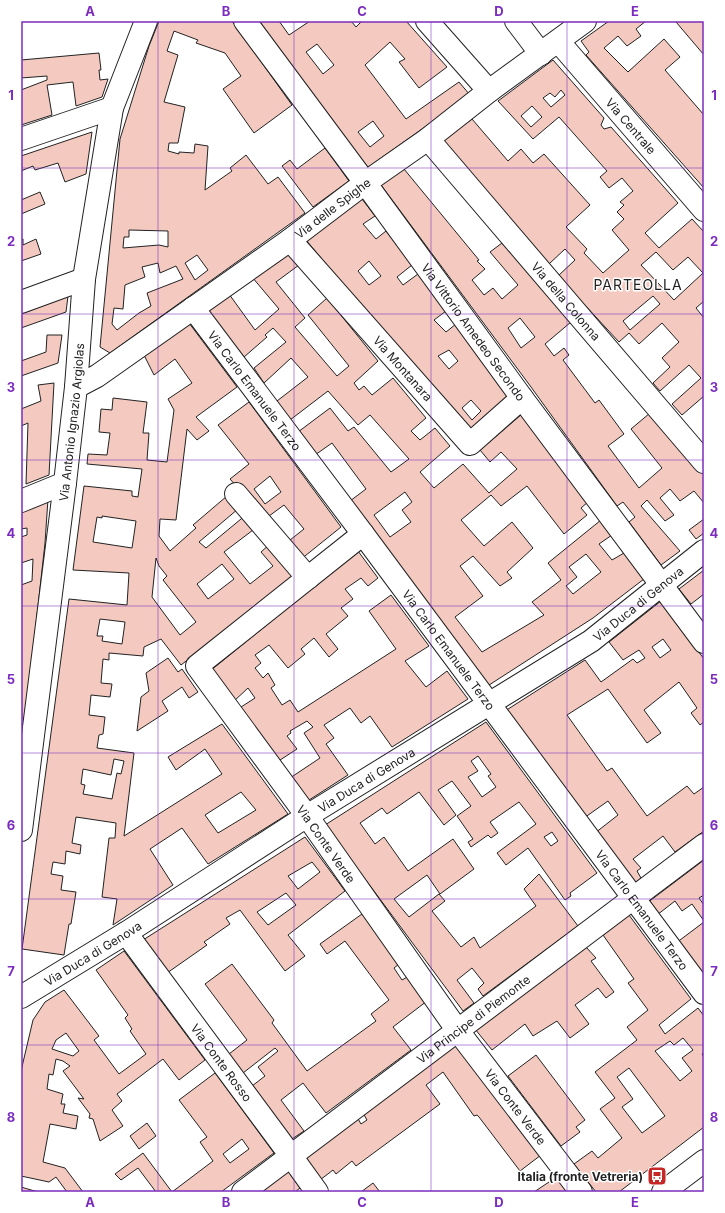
<svg xmlns="http://www.w3.org/2000/svg" width="725" height="1213" font-family="Inter,sans-serif">
<rect width="100%" height="100%" fill="#fff"/>
<g fill="#f3c9c0" stroke="#222" fill-rule="evenodd">
<path d="M159 21H232L292 105 254 133 223 89 241 76 225 53 196 43 198 40 174 31 167 51 178 55 164 102 185 107 178 143H169L168 151 179 154V152L194 153 195 144 208 146 205 190 232 171 230 168 246 155 268 184 278 177 305 213 110 353 100 347 120 139 149 46ZM129 230 168 231V247L159 245 123 248 124 237H129ZM197 255 208 270 195 280 185 263ZM158 263 160 273 176 266 183 279 147 293 151 306 139 313 117 330 112 324 114 308 123 309 125 285 145 277 142 267Z"/>
<path d="M259 21H279L289 35 310 21H351L356 27 362 21H406L447 67 419 88 399 62 405 59 390 42 365 65 406 119 459 82 470 95 367 168ZM317 44 334 65 323 74 306 52ZM373 121 384 136 370 147 358 132Z"/>
<polygon points="609,21 646,21 636,29 641,36 627,46 618,36 604,48 628,72 664,39 680,57 665,70 704,115 704,188 586,55 589,52 581,41"/>
<polygon points="678,21 704,21 704,55 676,22"/>
<polygon points="99,53 101,70 99,70 100,80 108,79 102,97 76,106 73,82 47,85 52,115 21,125 21,90 47,80 47,76 21,78 21,60"/>
<path d="M553 60 604 118 601 125 604 129 611 127 678 203 645 233 659 248 692 219 704 232V301L696 308 704 318V333L703 334 704 336V396L682 415 672 404 701 378 689 365 660 391 653 383 670 367 662 358 679 342 662 323 639 344 629 333 619 342 558 276 575 260 565 249 549 264 442 141 472 119 508 161 521 149 533 163 544 154 590 205 566 227 587 249 584 253 603 273 629 250 612 230 624 219 617 212 624 205 620 202 633 191 622 178 609 188 600 177 607 171 559 117 533 139 498 101ZM561 90 565 95 551 107 543 98 550 93 555 97ZM532 106 542 117 531 127 521 116ZM656 252 673 270 688 257 703 273 674 300 641 265ZM653 296 660 304 630 330 623 321Z"/>
<polygon points="92,132 86,174 65,182 58,163 35,170 33,166 21,171 21,156"/>
<polygon points="325,148 349,181 313,207 282,166 290,160 297,169"/>
<path d="M404 169 479 260 477 261 485 269 472 280 484 295 493 288 502 299 518 285 490 252 502 243 571 322 545 344 554 356 564 348 569 355 563 360 595 403 599 400 624 434 608 446 639 488 662 468 631 429 650 413 704 475V503L694 491 680 501 670 489 660 498 674 515 665 521 647 500 641 506 680 551 661 565 629 522 635 517 623 502 617 506 531 387 381 185ZM520 318 535 337 521 348 508 328Z"/>
<polygon points="40,192 45,204 21,214 21,200"/>
<path d="M362 199 375 216 363 224 376 239 386 231 412 265 397 277 403 285 418 274 446 311 434 320 446 332 456 324 510 396 467 432 306 240ZM369 261 381 276 369 285 358 271ZM449 350 458 361 449 369 438 356ZM471 400 481 411 472 420 462 408Z"/>
<polygon points="21,239 23,239 23,245 36,239 41,254 21,261"/>
<path d="M288 253 299 265 276 282 305 318 295 327 337 376 349 366 308 315 327 298 378 361 354 383 359 390 364 386 372 395 393 378 426 418 411 431 420 440 435 428 450 446 420 472 434 488 463 464 489 493 517 469 501 452 490 462 480 450 522 414 588 502 581 508 587 515 564 534 527 486 501 506 491 495 461 520 484 546 512 522 533 548 507 572 512 578 500 586 473 556 460 566 483 596 455 617 482 652 544 615 532 602 561 580 548 563 601 520 612 535 599 544 612 560 624 553 644 579 593 618 486 687 350 501 366 489 332 443 315 455 298 432 330 408 348 431 354 427 391 472 409 459 370 415 358 425 328 391 290 420 277 401 308 377 291 358 264 383 254 368 286 342 273 328 265 335 267 337 244 357 206 309 229 294 255 330 279 309 252 277ZM405 492 412 502 402 510 411 522 390 537 374 515ZM586 554 601 572 573 594 566 586 577 577 569 567Z"/>
<polygon points="68,296 66,312 21,328 21,314"/>
<path d="M189 323 237 387 196 417 209 431 197 440 187 429 176 520 160 519 159 536 170 551 196 528 193 525 227 496 238 509 199 542 206 548 247 514 257 527 224 552 250 584 273 566 261 552 271 543 298 574 181 665 161 639 144 647 143 656 109 653V660L103 659 101 683 112 684 110 697 91 695 89 715 105 717 103 734 99 735 97 748 134 753 124 836 222 774 205 749 176 770 168 757 222 724 288 814 208 864 182 828 150 849 173 885 113 925 117 899 102 897 109 838H115L116 823 76 817 72 843 81 845 80 854 66 851 65 864 53 862 51 874 63 876 61 890 76 892 71 924H69L64 955 22 949 69 599 127 605 129 573 73 570 84 486 132 491V496L138 497 142 469 87 464 88 454 107 455 110 433 99 432 101 409 112 410 113 398 147 402 143 433H149L147 460 167 462 174 410 168 399 192 383 175 359 154 375 144 355ZM102 516 136 521 132 548 93 542 97 517 102 518ZM156 558 159 566 167 576 163 580 196 622 180 635 152 597ZM222 564 234 579 208 599 197 584ZM100 619 125 622 122 644 102 641 103 636H97ZM114 759 124 761 121 774 117 773 112 799 83 794 85 785 81 784 83 769 111 775ZM241 792 256 810 218 833 205 815Z"/>
<polygon points="47,335 62,335 58,363 21,376 21,361 46,352"/>
<polygon points="54,383 49,475 26,484 28,423 21,426 21,409 41,401 38,385"/>
<path d="M249 402 341 527 300 560 285 544 304 529 284 505 265 519 230 479 249 464 218 425ZM270 476 281 492 265 504 254 489Z"/>
<polygon points="48,499 45,543 28,696 21,736 21,585 32,581 33,559 21,563 21,537 27,535 27,528 21,529 21,510"/>
<polygon points="704,519 704,533 696,539 689,530"/>
<polygon points="358,551 378,578 368,586 361,578 345,589 353,599 341,608 348,616 326,634 338,649 329,657 314,638 301,649 305,654 288,668 269,645 255,655 261,663 255,668 263,678 268,673 275,685 271,688 282,705 290,700 298,712 396,649 369,611 391,595 429,646 405,661 426,687 447,671 468,699 392,747 370,716 361,723 350,708 324,725 334,738 326,744 348,775 306,802 290,778 320,758 304,733 313,727 307,721 290,731 291,733 287,736 297,749 277,762 238,709 255,698 248,688 233,702 210,671"/>
<polygon points="704,570 704,594 691,604 679,589"/>
<path d="M661 601 704 659V722L700 725 691 713 697 708 679 682 644 710 661 733 647 743 608 689 567 715 607 771 612 768 647 816 687 786 694 794 704 787V831L675 852 663 836 633 859 641 868 637 871 641 878 634 884 595 833 618 815 608 801 584 818 505 711 585 660 601 682 633 659 637 663 645 658 639 650 623 660 609 642ZM663 639 671 650 660 658 652 647Z"/>
<polygon points="168,658 178,672 182,669 198,692 189,698 182,687 162,701 168,711 137,731 141,697 149,691 146,673"/>
<path d="M486 722 597 873 570 893 571 896 565 900 528 848 506 865 497 853 536 824 519 802 490 822 498 833 491 838 488 835 471 847 468 842 473 839 457 816 471 806 452 781 438 790 456 815 444 825 419 792 387 814 382 808 360 823 375 844 384 837 408 871 453 839 474 869 440 894 427 875 394 899 409 917 439 894 445 901 432 911 461 947 474 937 480 948 536 906 524 889 539 874 578 926 483 996 478 989 484 983 472 968 457 980 474 1003 463 1011 325 825ZM478 756 491 774 488 776 496 787 482 797 468 777 478 771 471 761ZM552 832 558 841 551 846 544 837Z"/>
<path d="M305 837 345 891 288 935 305 956 285 971 240 910 226 918 230 924 204 942 207 945 167 973 143 940ZM312 862 320 872 298 889 288 876ZM286 893 296 905 268 925 257 912Z"/>
<polygon points="704,860 704,895 699,898 704,905 704,921 692,904 682,911 675,901 657,915 647,903"/>
<polygon points="362,914 399,964 394,968 402,980 409,976 427,1001 393,1027 411,1050 326,1113 303,1083 281,1100 304,1131 292,1139 252,1086 265,1076 258,1067 278,1051 275,1048 243,1073 229,1054 247,1040 205,984 232,964 274,1020 272,1023 307,1071 376,1021 371,1014 389,1000 345,941 327,954 320,944"/>
<path d="M629 915 691 999 659 1025 665 1034 698 1008 704 1016V1052L702 1054 704 1057V1127L619 1192H596L574 1164 592 1151 598 1158 622 1138 600 1109 615 1098 595 1072 637 1040 627 1027 648 1010 628 983 634 979 603 935ZM683 1038 693 1050 682 1058 692 1071 680 1081 655 1051 670 1041 674 1045ZM629 1068 665 1116 642 1133 622 1107 633 1099 617 1077Z"/>
<polygon points="704,922 704,979 676,943"/>
<polygon points="586,947 596,958 591,961 614,992 606,998 598,988 575,1005 589,1024 570,1038 557,1021 533,1036 525,1024 492,1050 475,1029"/>
<path d="M124 951 205 1060 179 1080 163 1059 117 1094 122 1101 112 1110 123 1126 100 1141 93 1119 89 1118 90 1114 78 1098 84 1099 63 1071 70 1066 63 1061 56 1059 53 1075 49 1074 47 1089 63 1094 61 1104H65L63 1113 78 1116 76 1129 50 1124 43 1162 65 1168 83 1192H67L56 1177 49 1182 21 1176V1071L33 1020 45 1002 64 990 99 1036 94 1040 119 1074 146 1054 130 1031 132 1029 125 1018 128 1015 96 970ZM66 1033 79 1051 73 1056 52 1049 56 1040Z"/>
<polygon points="458,1042 541,1155 520,1171 479,1117 477,1115 474,1116 443,1072 426,1085 440,1104 356,1166 352,1161 336,1174 333,1170 320,1180 303,1158 357,1117 361,1124 367,1120 363,1113"/>
<polygon points="536,1055 585,1120 576,1127 580,1132 561,1146 508,1076"/>
<path d="M215 1073 274 1153 221 1192H156L138 1168 121 1180 115 1174 143 1153 172 1192 213 1161 200 1142 207 1137 179 1100ZM242 1139 249 1149 230 1163 223 1154Z"/>
<polygon points="147,1123 156,1136 139,1149 130,1136"/>
<polygon points="288,1171 300,1188 295,1192 259,1192"/>
<polygon points="558,1176 569,1192 534,1192"/>
<polygon points="373,1183 380,1192 361,1192"/>
<polygon points="21,1187 38,1192 21,1192"/>
</g>
<g fill="none" stroke-linecap="round" stroke-linejoin="round">
<defs>
<g id="minor">
<path id="s1" d="M245 21 358 173 522 398 704 642"/>
<polyline points="427,21 489,91"/>
<polyline points="516,21 541,54"/>
<path id="s2" d="M558 41 704 210"/>
<polyline points="21,139 112,108"/>
<path id="s3" d="M428 139 704 462"/>
<path id="s4" d="M290 240 470 444 522 398"/>
<polyline points="21,302 84,279"/>
<path id="s5" d="M193 308 363 534 704 993"/>
<path id="s6" d="M76 387 97 376 290 240 365 183 428 139 489 91 585 21"/>
<polyline points="236,494 308,578"/>
<polyline points="21,501 65,483"/>
<path id="s7" d="M363 534 197 666 307 816 458 1031 581 1192"/>
<path id="s8" d="M21 830 65 483 76 387 84 279 112 108 146 21"/>
<path id="s9" d="M126 933 291 1156 317 1192"/>
<path id="s10" d="M21 997 126 933 307 816 591 641 704 551"/>
<path id="s11" d="M243 1192 704 845"/>
<polyline points="663,1192 704,1161"/>
</g>
</defs>
<use href="#minor" stroke="#222" stroke-width="24"/>
<use href="#minor" stroke="#fff" stroke-width="22"/>
</g>
<path fill="none" stroke="#7b2cbf" stroke-width="1" stroke-opacity="0.55" d="M158 21V1192M294 21V1192M431 21V1192M567 21V1192M21 168H704M21 314H704M21 460H704M21 606H704M21 753H704M21 899H704M21 1045H704"/>
<defs>
<symbol id="bus-square" viewBox="-11 -11 22 22"><rect x="-9" y="-9" width="18" height="18" rx="4" fill="#c62828" stroke="#fff"/><path d="M-5-6H5V4H4V6H2V4H-2V6H-4V4H-5ZM-3.5-4V0h7V-4ZM-3.5 1.2v1.5H-2V1.2ZM2 1.2v1.5H3.5V1.2Z" fill="#fff"/></symbol>
</defs>
<g fill-rule="evenodd">
<use href="#bus-square" x="646" y="1165" width="22" height="22"/>
</g>
<g text-anchor="middle" dominant-baseline="central" stroke-width="3" stroke-linejoin="round" paint-order="stroke">
<g font-size="12" fill="#222" stroke="#fff">
<text stroke="none"><textPath href="#s2" startOffset="112">Via Centrale</textPath></text>
<text stroke="none"><textPath href="#s6" startOffset="313">Via delle Spighe</textPath></text>
<text stroke="none"><textPath href="#s3" startOffset="213">Via della Colonna</textPath></text>
<text stroke="none"><textPath href="#s1" startOffset="386">Via Vittorio Amedeo Secondo</textPath></text>
<text stroke="none"><textPath href="#s4" startOffset="171">Via Montanara</textPath></text>
<text stroke="none"><textPath href="#s5" startOffset="103">Via Carlo Emanuele Terzo</textPath></text>
<text stroke="none"><textPath href="#s8" startOffset="411">Via Antonio Ignazio Argiolas</textPath></text>
<text stroke="none"><textPath href="#s10" startOffset="732">Via Duca di Genova</textPath></text>
<text stroke="none"><textPath href="#s5" startOffset="427">Via Carlo Emanuele Terzo</textPath></text>
<text stroke="none"><textPath href="#s10" startOffset="408">Via Duca di Genova</textPath></text>
<text stroke="none"><textPath href="#s7" startOffset="432">Via Conte Verde</textPath></text>
<text stroke="none"><textPath href="#s5" startOffset="751">Via Carlo Emanuele Terzo</textPath></text>
<text stroke="none"><textPath href="#s10" startOffset="84">Via Duca di Genova</textPath></text>
<text stroke="none"><textPath href="#s11" startOffset="288">Via Principe di Piemonte</textPath></text>
<text stroke="none"><textPath href="#s9" startOffset="161">Via Conte Rosso</textPath></text>
<text stroke="none"><textPath href="#s7" startOffset="756">Via Conte Verde</textPath></text>
</g>
<g font-size="12" font-weight="bold" fill="#222" stroke="#fff" text-anchor="end">
<text x="643" y="1176">Italia (fronte Vetreria)</text>
</g>
<g font-size="14" letter-spacing="1" fill="#222" stroke="#fff">
<text x="638" y="284">PARTEOLLA</text>
</g>
</g>
<rect width="725" height="1213" fill="none" stroke="#ffffff" stroke-width="44"/>
<rect x="22" y="22" width="681" height="1169" fill="none" stroke="#7b2cbf" stroke-width="1.5"/>
<g font-size="13" text-anchor="middle" font-weight="bold" fill="#7b2cbf">
<text x="90" y="16">A</text>
<text x="226" y="16">B</text>
<text x="362" y="16">C</text>
<text x="499" y="16">D</text>
<text x="635" y="16">E</text>
<text x="11" y="100">1</text>
<text x="714" y="100">1</text>
<text x="11" y="246">2</text>
<text x="714" y="246">2</text>
<text x="11" y="392">3</text>
<text x="714" y="392">3</text>
<text x="11" y="538">4</text>
<text x="714" y="538">4</text>
<text x="11" y="684">5</text>
<text x="714" y="684">5</text>
<text x="11" y="830">6</text>
<text x="714" y="830">6</text>
<text x="11" y="976">7</text>
<text x="714" y="976">7</text>
<text x="11" y="1122">8</text>
<text x="714" y="1122">8</text>
<text x="90" y="1207">A</text>
<text x="226" y="1207">B</text>
<text x="362" y="1207">C</text>
<text x="499" y="1207">D</text>
<text x="635" y="1207">E</text>
</g>
</svg>
